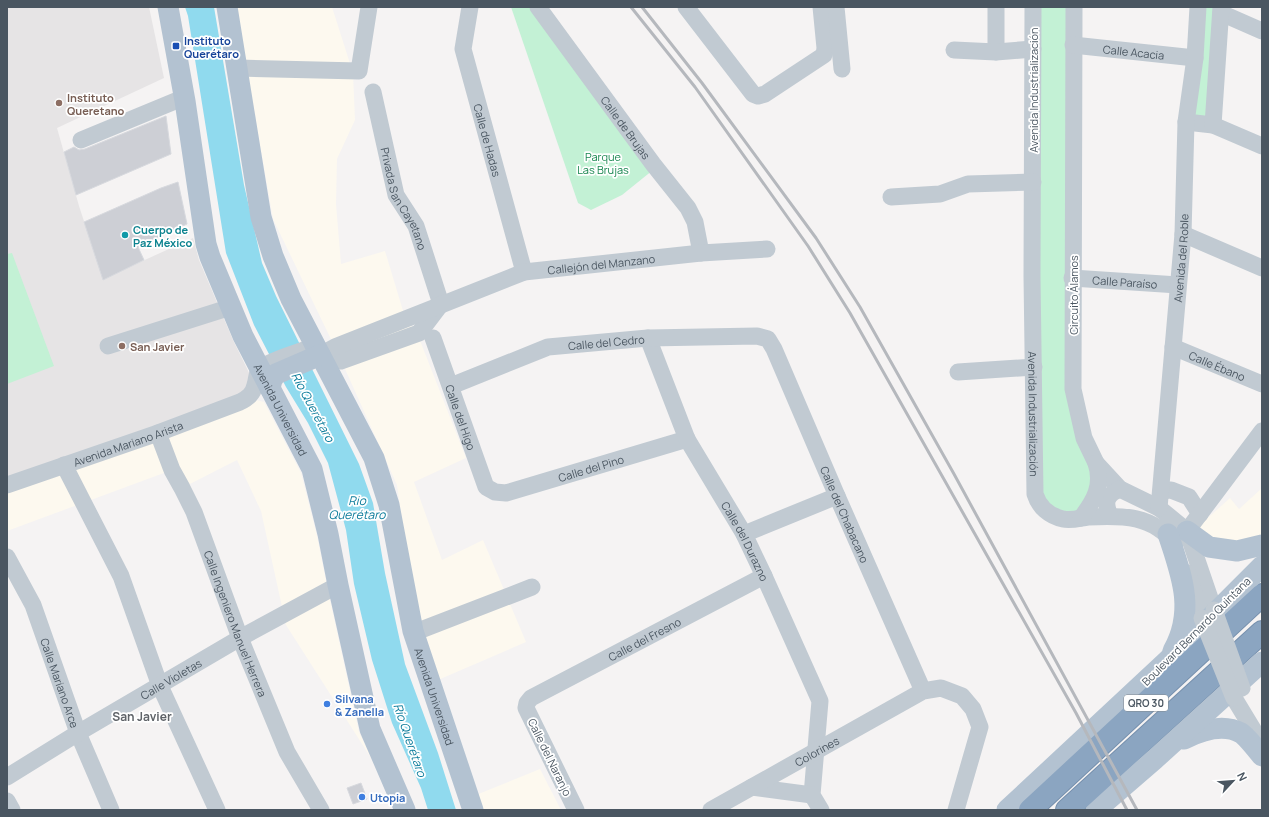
<svg xmlns="http://www.w3.org/2000/svg" width="1269" height="817" font-family="Manrope,sans-serif">
<rect width="100%" height="100%" fill="#f5f3f3"/>
<g fill="#fdf9ef">
<polygon points="236,7 332,7 353,73 355,120 337,159 336,204 341,264 385,251 404,314 419,338 466,458 414,482 442,560 483,540 526,642 438,680 411,582 397,485 341,360 273,219"/>
<polygon points="248,398 264,402 301,473 317,536 328,591 359,732 371,758 286,625 261,511 237,460 182,488 172,470 7,531 7,485"/>
<polygon points="1262,488 1262,545 1191,535 1201,524 1230,498 1239,509"/>
<polygon points="540,769 561,810 481,810 476,795"/>
</g>
<polygon fill="#e6e4e5" points="7,7 149,7 164,78 57,128 79,206 103,279 193,238 199,260 233,340 255,385 248,398 7,485"/>
<g fill="#c3f1d5">
<polygon points="511,7 533,7 653,170 622,195 591,210 578,203"/>
<polygon points="1040,7 1067,7 1066,388 1097,487 1075,513 1053,509 1042,495 1039,249"/>
<polygon points="1198,7 1221,7 1213,125 1186,122"/>
<polygon points="12,253 54,366 7,384 7,254"/>
</g>
<polygon fill="#90daee" points="185,7 214,7 244,185 262,263 276,296 359,464 373,503 385,573 405,664 438,753 456,810 428,810 421,788 392,723 372,660 354,584 346,530 328,463 308,423 286,387 254,325 226,253 188,16"/>
<g fill="#cdcfd5" stroke="#d7d9de">
<polygon points="166,116 171,154 76,195 64,152 74,147 79,150 85,149"/>
<polygon points="178,182 187,224 138,247 144,260 103,280 84,222 161,188"/>
<polygon points="361,783 367,799 353,804 347,788"/>
</g>
<g fill="none" stroke-linecap="round" stroke-linejoin="round">
<defs>
<g id="highway">
<polyline points="1030,810 1262,595"/>
<polyline points="1067,810 1262,632"/>
</g>
</defs>
<use href="#highway" stroke="#7690ad" stroke-width="24"/>
<g stroke="#c1cad2" stroke-width="17">
<path id="s1" d="M470 7 463 49 524 272"/>
<path id="s2" d="M538 7 653 164 688 208 695 222 701 253"/>
<polyline points="686,7 753,94 758,96 765,94 824,55 825,48 821,7"/>
<polyline points="836,7 842,69"/>
<polyline points="996,7 996,52"/>
<path id="s3" d="M1033 7 1032 276 1035 494C1039 507 1049 516 1063 519 1071 521 1080 518 1088 517 1122 515 1153 515 1175 544"/>
<polyline points="1074,7 1073,389 1084,438 1096,463 1120,489 1159,508 1187,531"/>
<polyline points="1221,13 1262,31"/>
<path id="s4" d="M1073 45 1195 58"/>
<polyline points="954,50 996,52 1033,49"/>
<polyline points="238,68 359,71 369,7"/>
<path id="s5" d="M373 92 396 195 416 226 441 304"/>
<polyline points="1186,122 1213,125 1262,146"/>
<polyline points="1213,125 1221,7"/>
<polyline points="81,140 185,97"/>
<polyline points="891,197 940,194 968,184 1033,182"/>
<polyline points="1183,234 1262,268"/>
<path id="s6" d="M1072 278 1178 285"/>
<path id="s7" d="M433 338 486 487 495 492 506 493 687 439"/>
<path id="s8" d="M648 338 687 439 744 534 764 576 820 701 812 795 821 810"/>
<polyline points="108,346 231,307"/>
<path id="s9" d="M1173 347 1262 384"/>
<polyline points="315,354 341,361 419,333 441,304"/>
<path id="s10" d="M320 355 335 347 524 272 701 253 767 249"/>
<polyline points="958,372 1034,367"/>
<path id="s11" d="M451 386 548 347 648 338 757 336 768 339 774 349 837 496 923 691"/>
<path id="s12" d="M158 433 172 470 182 488 194 512 240 638 287 752 321 810"/>
<polyline points="64,465 121,576 160,686 217,810"/>
<path id="s13" d="M7 485 158 433 240 402C248 398 253 394 255 385 257 379 256 375 259 370 265 362 297 353 307 349"/>
<polyline points="1161,491 1171,490 1189,497 1200,514"/>
<path id="s14" d="M1159 508 1183 234 1186 122 1195 58 1198 7"/>
<path d="M1110 516C1104 502 1106 495 1120 489"/>
<path d="M1081 518C1095 500 1103 485 1096 463"/>
<polyline points="1187,531 1262,431"/>
<polyline points="1187,531 1214,610"/>
<polyline points="744,534 837,496"/>
<path id="s15" d="M7 557 33 605 78 733 111 810"/>
<polyline points="1188,573 1202,618"/>
<polyline points="413,633 532,587"/>
<polyline points="1234,698 1254,731 1262,740"/>
<path id="s16" d="M7 777 78 733 240 638 338 585"/>
<polyline points="752,787 812,795"/>
<polyline points="7,801 12,810"/>
<path id="s17" d="M576 810 526 708 527 703 531 698 764 576"/>
<path id="s18" d="M711 810 923 691 941 688 962 696 973 709 980 727 956 810"/>
</g>
<g stroke="#b3c2d1" stroke-width="21">
<path id="s19" d="M168 7 185 101 206 244 210 257 243 336 312 469 328 534 338 585 370 729 405 810"/>
<path id="s20" d="M227 7 261 217 273 256 291 299 374 458 389 505 413 631 473 810"/>
<polyline points="270,388 272,380 276,374 320,355"/>
<polyline points="1187,531 1209,547 1237,551 1262,545"/>
<path d="M1168 534C1181 574 1196 610 1173 651"/>
<path d="M1184 739C1200 731 1223 723 1241 733 1247 737 1257 750 1262 756"/>
<polyline points="1007,810 1168,660 1262,566"/>
<polyline points="1096,810 1155,759 1262,662"/>
</g>
<use href="#highway" stroke="#8ba5c1" stroke-width="22"/>
<g stroke="#b5b8bd" stroke-width="3">
<polyline points="631,7 695,87 808,246 850,313 1076,713 1127,810"/>
<polyline points="642,7 702,83 816,238 860,307 954,474 1137,810"/>
</g>
<g stroke="#c1cad2" stroke-width="17">
<polyline points="1214,610 1242,688"/>
<polyline points="1202,618 1234,698"/>
</g>
</g>
<rect fill="#1a4fb4" stroke="#fff" stroke-width="1.5" x="172" y="42" width="8" height="8" rx="2"/>
<g fill="#8d6e63" stroke="#fff" stroke-width="1.5">
<circle cx="59" cy="103" r="4"/>
<circle cx="122" cy="346" r="4"/>
</g>
<circle fill="#0f9aa8" stroke="#fff" stroke-width="1.5" cx="125" cy="235" r="4"/>
<g fill="#3f7fe0" stroke="#fff" stroke-width="1.5">
<circle cx="327" cy="704" r="4"/>
<circle cx="362" cy="797" r="4"/>
</g>
<g text-anchor="middle" dominant-baseline="central" stroke-width="3.5" stroke-linejoin="round" paint-order="stroke">
<rect fill="#fff" stroke="#808990" stroke-width="1" x="1124" y="695" width="44" height="16" rx="3"/>
<g font-size="10" font-weight="bold" fill="#4a5661">
<text x="1146" y="703">QRO 30</text>
</g>
<g font-size="11" font-weight="bold" fill="#164399" stroke="#fff" text-anchor="start">
<text x="184" y="40">Instituto<tspan x="184" dy="13">Querétaro</tspan></text>
</g>
<g font-size="11" fill="#4a5661" stroke="#fff">
<text stroke="none"><textPath href="#s4" startOffset="61">Calle Acacia</textPath></text>
<text transform="translate(1033 90) rotate(-90)">Avenida Industrialización</text>
<text stroke="none"><textPath href="#s2" startOffset="149">Calle de Brujas</textPath></text>
<text stroke="none"><textPath href="#s1" startOffset="137">Calle de Hadas</textPath></text>
<text stroke="none"><textPath href="#s5" startOffset="112">Privada San Cayetano</textPath></text>
<text stroke="none"><textPath href="#s14" startOffset="251">Avenida del Roble</textPath></text>
<text stroke="none"><textPath href="#s10" startOffset="298">Callejón del Manzano</textPath></text>
<text stroke="none"><textPath href="#s6" startOffset="53">Calle Paraíso</textPath></text>
<text transform="translate(1073 295) rotate(-90)">Circuito Álamos</text>
<text stroke="none"><textPath href="#s11" startOffset="163">Calle del Cedro</textPath></text>
<text stroke="none"><textPath href="#s9" startOffset="48">Calle Ébano</textPath></text>
<text stroke="none"><textPath href="#s19" startOffset="422">Avenida Universidad</textPath></text>
<text stroke="none"><textPath href="#s3" startOffset="407">Avenida Industrialización</textPath></text>
<text stroke="none"><textPath href="#s7" startOffset="84">Calle del Higo</textPath></text>
<text stroke="none"><textPath href="#s13" startOffset="128">Avenida Mariano Arista</textPath></text>
<text stroke="none"><textPath href="#s7" startOffset="268">Calle del Pino</textPath></text>
<text stroke="none"><textPath href="#s11" startOffset="517">Calle del Chabacano</textPath></text>
<text stroke="none"><textPath href="#s8" startOffset="226">Calle del Durazno</textPath></text>
<text stroke="none"><textPath href="#s12" startOffset="206">Calle Ingeniero Manuel Herrera</textPath></text>
<text transform="translate(1196 631) rotate(-45)">Boulevard Bernardo Quintana</text>
<text stroke="none"><textPath href="#s17" startOffset="253">Calle del Fresno</textPath></text>
<text stroke="none"><textPath href="#s16" startOffset="191">Calle Violetas</textPath></text>
<text stroke="none"><textPath href="#s15" startOffset="137">Calle Mariano Arce</textPath></text>
<text stroke="none"><textPath href="#s20" startOffset="726">Avenida Universidad</textPath></text>
<text stroke="none"><textPath href="#s18" startOffset="121">Colorines</textPath></text>
<text transform="translate(550 757) rotate(64)">Calle del Naranjo</text>
</g>
<g font-size="11" font-weight="bold" fill="#785e54" stroke="#fff" text-anchor="start">
<text x="67" y="97">Instituto<tspan x="67" dy="13">Queretano</tspan></text>
<text x="130" y="346">San Javier</text>
</g>
<g font-size="11" fill="#17864f" stroke="#fff">
<text x="603" y="156">Parque<tspan x="603" dy="13">Las Brujas</tspan></text>
</g>
<g font-size="11" font-weight="bold" fill="#0d838f" stroke="#fff" text-anchor="start">
<text x="133" y="229">Cuerpo de<tspan x="133" dy="13">Paz México</tspan></text>
</g>
<g font-size="11" font-weight="bold" fill="#366cbe" stroke="#fff" text-anchor="start">
<text x="335" y="698">Silvana<tspan x="335" dy="13">&amp; Zanella</tspan></text>
<text x="370" y="797">Utopia</text>
</g>
<g font-size="12" font-style="italic" fill="#0c7c9b" stroke="#fff">
<text transform="translate(313 407) rotate(62)">Río Querétaro</text>
<text x="357" y="500">Rio<tspan x="357" dy="14">Querétaro</tspan></text>
<text transform="translate(410 740) rotate(71)">Río Querétaro</text>
</g>
<g font-size="12" font-weight="bold" fill="#5f6368" stroke="#fff">
<text x="142" y="716">San Javier</text>
</g>
</g>
<rect width="1269" height="817" fill="none" stroke="#4a5661" stroke-width="16"/>
<g transform="translate(1233 781) rotate(64)" stroke="#ffffff" stroke-width="3" paint-order="stroke">
<path d="M0-3L7 15L0 10L-7 15Z" fill="#4a5661"/>
<text y="-6" font-size="11" font-weight="bold" text-anchor="middle" fill="#4a5661">N</text>
</g>
</svg>
